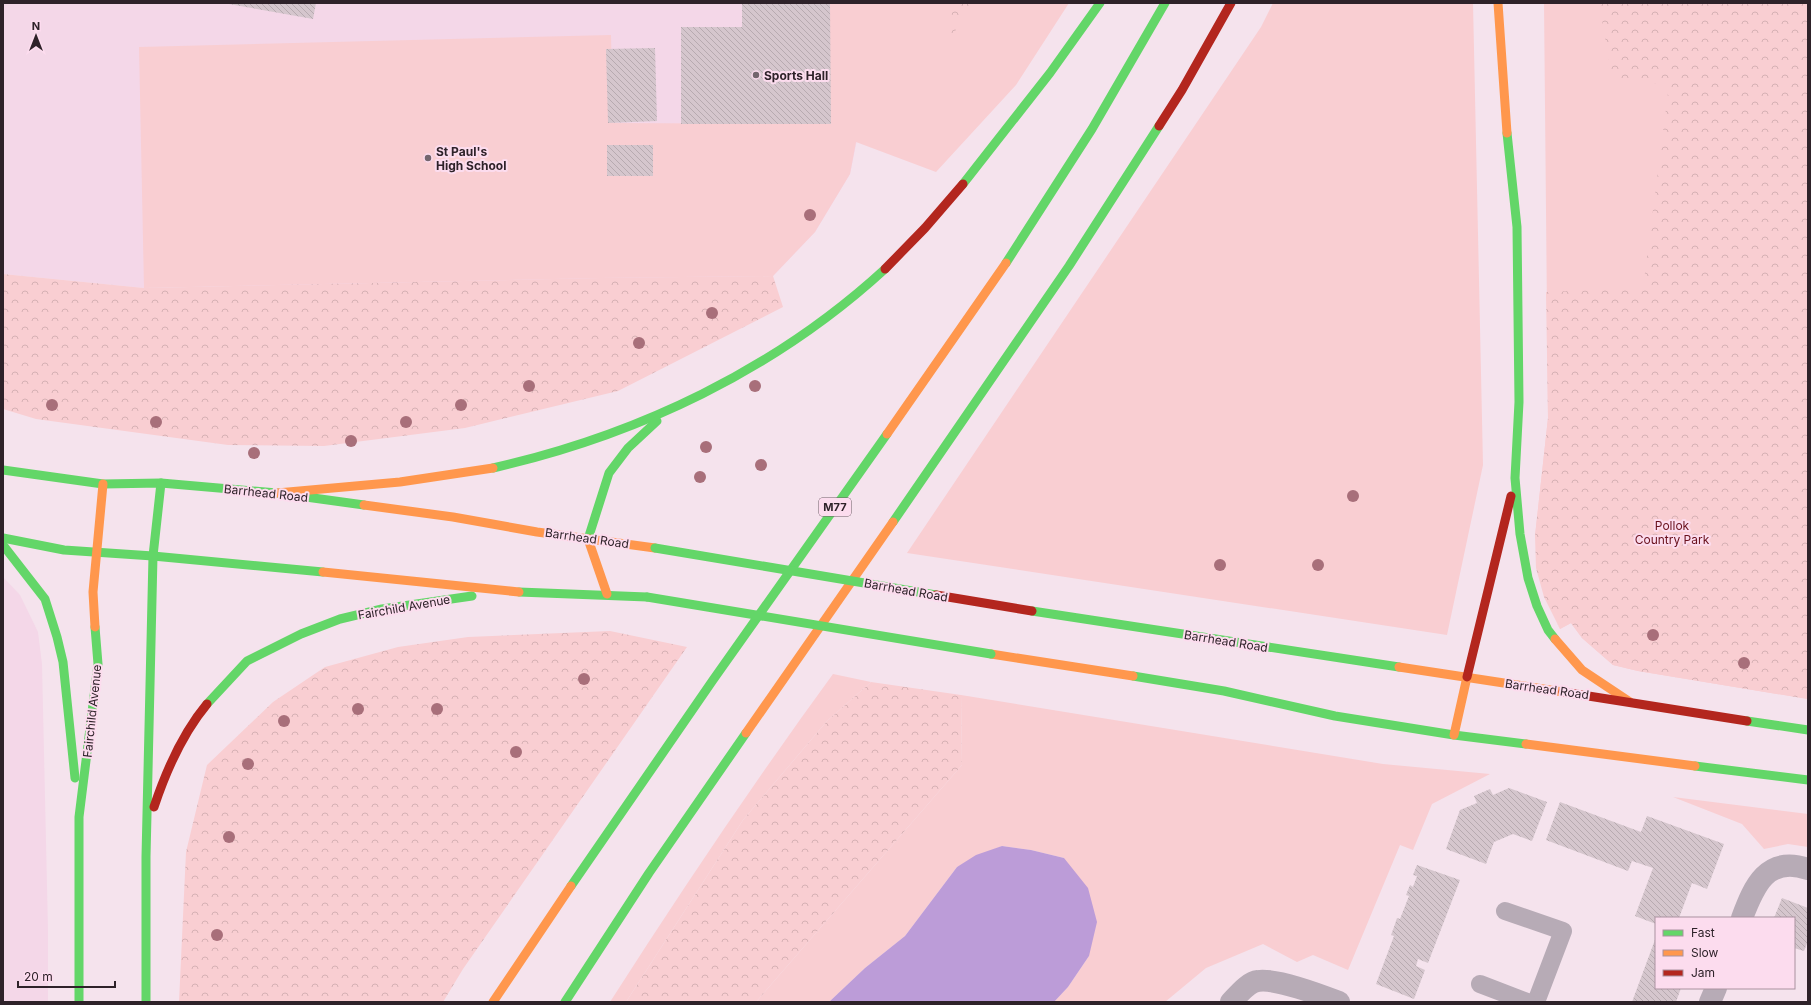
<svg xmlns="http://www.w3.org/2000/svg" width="1811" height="1005" font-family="Inter,sans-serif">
<defs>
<pattern id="forest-crowns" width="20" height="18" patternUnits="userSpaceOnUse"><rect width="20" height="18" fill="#f9ced2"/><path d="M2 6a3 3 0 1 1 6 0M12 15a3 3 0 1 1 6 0" fill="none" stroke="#d6b1b4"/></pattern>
<pattern id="building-back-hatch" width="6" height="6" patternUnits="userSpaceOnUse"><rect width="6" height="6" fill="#d5c6cd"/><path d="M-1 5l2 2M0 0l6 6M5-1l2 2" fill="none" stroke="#b7aab0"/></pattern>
</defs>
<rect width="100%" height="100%" fill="#f5e3ed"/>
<g fill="#f4d7e8">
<polygon points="3,3 885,3 850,174 815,232 773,276 144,288 3,274"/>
<polygon points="3,577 20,595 38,632 42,664 48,930 48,1002 3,1002"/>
</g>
<g fill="#f9ced2">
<polygon points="830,3 1069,3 1016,85 936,172 856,142 850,174 815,232 773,276 600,278 144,288 139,47 611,35 613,123 830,124"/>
<polygon points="1273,3 1473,3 1483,465 1447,635 907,553 1261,27"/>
<polygon points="1544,3 1808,3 1808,699 1638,671 1613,665 1582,638 1571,623 1560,629 1535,536 1548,418"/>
<path d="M833 674 871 682 827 721 743 820 626 1002H610C681 891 755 781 833 674Z"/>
<polygon points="961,695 1383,764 1490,774 1432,804 1413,850 1400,845 1348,970 1313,955 1297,962 1263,944 1206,968 1165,1002 1054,1002 1068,987 1089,956 1064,858 1031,850 1002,846 957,867 905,936 865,968 829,1002 756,1002 962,765"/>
<polygon points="1673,797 1808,814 1808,847 1788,844 1764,849 1742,824"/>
</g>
<g fill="url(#forest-crowns)">
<polygon points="952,3 972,3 951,38"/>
<polygon points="1599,3 1808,3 1808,699 1638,671 1613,665 1582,638 1571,623 1560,629 1544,597 1536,568 1535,536 1548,418 1546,292 1643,288 1669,85 1612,78"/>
<polygon points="3,274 144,288 600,278 773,276 783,307 618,391 465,428 324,446 228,445 36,419 3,409"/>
<polygon points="610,631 687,647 463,969 443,1002 179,1002 186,852 207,765 273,702 325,667 398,647 468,637"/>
<polygon points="871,682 961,695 962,765 756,1002 626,1002 743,820 827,721"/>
</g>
<polygon fill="#bc9cd8" points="1002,846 1031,850 1064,858 1088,888 1097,922 1089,956 1068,987 1054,1002 829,1002 865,968 905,936 957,867 976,855"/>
<g fill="url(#building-back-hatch)">
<polygon points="223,3 316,3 313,19"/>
<polygon points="742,3 830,3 831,124 681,124 681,27 742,27"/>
<polygon points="655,48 657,121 608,123 606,49"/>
<rect x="607" y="145" width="46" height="31"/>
<polygon points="1509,788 1547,802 1532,841 1513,834 1494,842 1486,864 1446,849 1460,810 1477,803 1474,796 1490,789 1493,795"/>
<polygon points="1560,802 1641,832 1647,816 1724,844 1707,889 1692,883 1679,918 1656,918 1656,924 1635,916 1653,868 1632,861 1628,871 1546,840"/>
<polygon points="1417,865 1460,880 1428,963 1418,959 1416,966 1425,970 1414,999 1376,984 1394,936 1391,935 1394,927 1397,918 1400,919 1409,896 1406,895 1410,885 1413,887 1417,876 1413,875"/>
<polygon points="1782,898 1808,908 1808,941 1804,951 1794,948 1794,918 1774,918"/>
<polygon points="1656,937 1656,988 1681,988 1676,1002 1632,1002"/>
</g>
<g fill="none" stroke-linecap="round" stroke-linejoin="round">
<g stroke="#b7abb6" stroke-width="18">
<polyline points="1505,911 1563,931 1536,1002"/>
<polyline points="1480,984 1527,1002"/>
</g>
<g stroke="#b7abb6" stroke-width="22">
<path d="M1742 918C1754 886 1767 855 1808 869"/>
<path d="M1231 1002C1238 995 1248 982 1258 981 1275 978 1321 995 1339 1002"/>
<polyline points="1710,1002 1716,988"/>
</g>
<g stroke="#63d668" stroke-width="9">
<polyline points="1507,133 1517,227 1519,402 1515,478 1520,534 1528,578 1537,606 1548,630 1555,639"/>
<polyline points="963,184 1050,73 1100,3"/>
<polyline points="1006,263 1092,129 1165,3"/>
<path d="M493 468C638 435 775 370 885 269"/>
<polyline points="3,470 103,484 161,483 277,493 364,505"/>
<polyline points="893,522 1069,266 1159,126"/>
<polyline points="3,538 64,550 153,556 323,572"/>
<polyline points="588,539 609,473 628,448 657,421"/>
<polyline points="3,545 45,599 57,637 63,662 75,778"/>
<polyline points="519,592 647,597"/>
<polyline points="1032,611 1399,667"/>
<polyline points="1133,676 1224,691 1335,716 1454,735 1526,744"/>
<polyline points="207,704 247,661 301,634 340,619 382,609 472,596"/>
<polyline points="1747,721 1808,730"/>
<polyline points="1695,766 1808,780"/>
<polyline points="571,886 713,680 887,434"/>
<polyline points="79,1002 79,817 98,664 95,627"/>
<polyline points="146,1002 146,857 153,556 161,483"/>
<polyline points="565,1002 649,873 746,733"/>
</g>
<g stroke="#ff974d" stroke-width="9">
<polyline points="1498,3 1507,133"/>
<polyline points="887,434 1006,263"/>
<polyline points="277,493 400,482 493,468"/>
<polyline points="364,505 453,517 537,532 655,548"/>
<polyline points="588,539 607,594"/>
<polyline points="323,572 519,592"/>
<polyline points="95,627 93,592 103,484"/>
<polyline points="1555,639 1582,670 1630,702"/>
<polyline points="991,654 1133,676"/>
<polyline points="1399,667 1563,692"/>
<polyline points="746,733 893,522"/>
<polyline points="1454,735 1467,677"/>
<polyline points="1526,744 1695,766"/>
<polyline points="493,1002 571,886"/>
</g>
<g stroke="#b3261e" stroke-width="9">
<polyline points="1159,126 1182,90 1231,3"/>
<polyline points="885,269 925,228 963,184"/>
<polyline points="1467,677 1511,496"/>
<polyline points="1563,692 1747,721"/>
<path d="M154 807C166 771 182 734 207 704"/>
</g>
<g stroke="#63d668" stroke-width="9">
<polyline points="655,548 936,595"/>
<polyline points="647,597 991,654"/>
</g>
<polyline stroke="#b3261e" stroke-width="9" points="936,595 1032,611"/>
</g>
<g fill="#a86f7a">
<circle cx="810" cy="215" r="6"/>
<circle cx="712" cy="313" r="6"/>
<circle cx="639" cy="343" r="6"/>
<circle cx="529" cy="386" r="6"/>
<circle cx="755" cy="386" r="6"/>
<circle cx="52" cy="405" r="6"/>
<circle cx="461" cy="405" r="6"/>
<circle cx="156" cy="422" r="6"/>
<circle cx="406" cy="422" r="6"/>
<circle cx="351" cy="441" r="6"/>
<circle cx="706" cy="447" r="6"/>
<circle cx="254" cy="453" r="6"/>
<circle cx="761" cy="465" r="6"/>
<circle cx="700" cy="477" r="6"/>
<circle cx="1353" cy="496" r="6"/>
<circle cx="1220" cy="565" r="6"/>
<circle cx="1318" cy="565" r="6"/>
<circle cx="1653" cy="635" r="6"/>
<circle cx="1744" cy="663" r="6"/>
<circle cx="584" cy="679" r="6"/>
<circle cx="358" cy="709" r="6"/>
<circle cx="437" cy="709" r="6"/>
<circle cx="284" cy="721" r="6"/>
<circle cx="516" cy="752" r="6"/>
<circle cx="248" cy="764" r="6"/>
<circle cx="229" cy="837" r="6"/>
<circle cx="217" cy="935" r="6"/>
</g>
<g fill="#74666e" stroke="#fcdcee" stroke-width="1.5">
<circle cx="756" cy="75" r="4"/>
<circle cx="428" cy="158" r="4"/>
</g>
<g text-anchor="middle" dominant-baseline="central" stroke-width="4" stroke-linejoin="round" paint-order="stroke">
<rect fill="#fcdcee" stroke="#6c5a64" stroke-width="1" x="819" y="498" width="32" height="18" rx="3"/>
<g font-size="11" font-weight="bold" fill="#2e2229">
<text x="835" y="507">M77</text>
</g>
<g font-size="12" font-weight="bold" fill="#2e2229" stroke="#fcdcee" text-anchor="start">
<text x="764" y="75">Sports Hall</text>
<text x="436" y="151">St Paul's<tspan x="436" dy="14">High School</tspan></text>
</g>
<g font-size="12" fill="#2e2229" stroke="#fcdcee">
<text transform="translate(266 493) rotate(6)">Barrhead Road</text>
<text transform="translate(587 538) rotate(8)">Barrhead Road</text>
<text transform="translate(906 590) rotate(10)">Barrhead Road</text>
<text transform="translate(404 607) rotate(-10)">Fairchild Avenue</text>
<text transform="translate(1226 641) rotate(9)">Barrhead Road</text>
<text transform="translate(1547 689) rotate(8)">Barrhead Road</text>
<text transform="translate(92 711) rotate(-84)">Fairchild Avenue</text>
</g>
<g font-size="12" fill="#69101c" stroke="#fcdcee">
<text x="1672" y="525">Pollok<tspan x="1672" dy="14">Country Park</tspan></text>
</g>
</g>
<rect width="1811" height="1005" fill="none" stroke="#2e2229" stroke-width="8"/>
<rect x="1655" y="917" width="140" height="72" fill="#fcdcee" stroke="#aa929f"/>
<rect x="1663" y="930" width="20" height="6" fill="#63d668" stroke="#aa929f"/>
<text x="1691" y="937" font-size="12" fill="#2e2229">Fast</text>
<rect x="1663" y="950" width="20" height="6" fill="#ff974d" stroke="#aa929f"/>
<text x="1691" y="957" font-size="12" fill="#2e2229">Slow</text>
<rect x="1663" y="970" width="20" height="6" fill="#b3261e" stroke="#aa929f"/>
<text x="1691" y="977" font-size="12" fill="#2e2229">Jam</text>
<g transform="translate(36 36)" stroke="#fcdcee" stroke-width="3" paint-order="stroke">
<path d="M0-3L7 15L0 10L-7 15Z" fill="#2e2229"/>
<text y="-6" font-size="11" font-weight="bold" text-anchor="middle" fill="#2e2229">N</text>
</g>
<path d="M18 981v6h97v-6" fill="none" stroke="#2e2229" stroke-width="2"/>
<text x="24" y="981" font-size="12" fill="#2e2229" stroke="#fcdcee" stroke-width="3" paint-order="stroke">20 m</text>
</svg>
